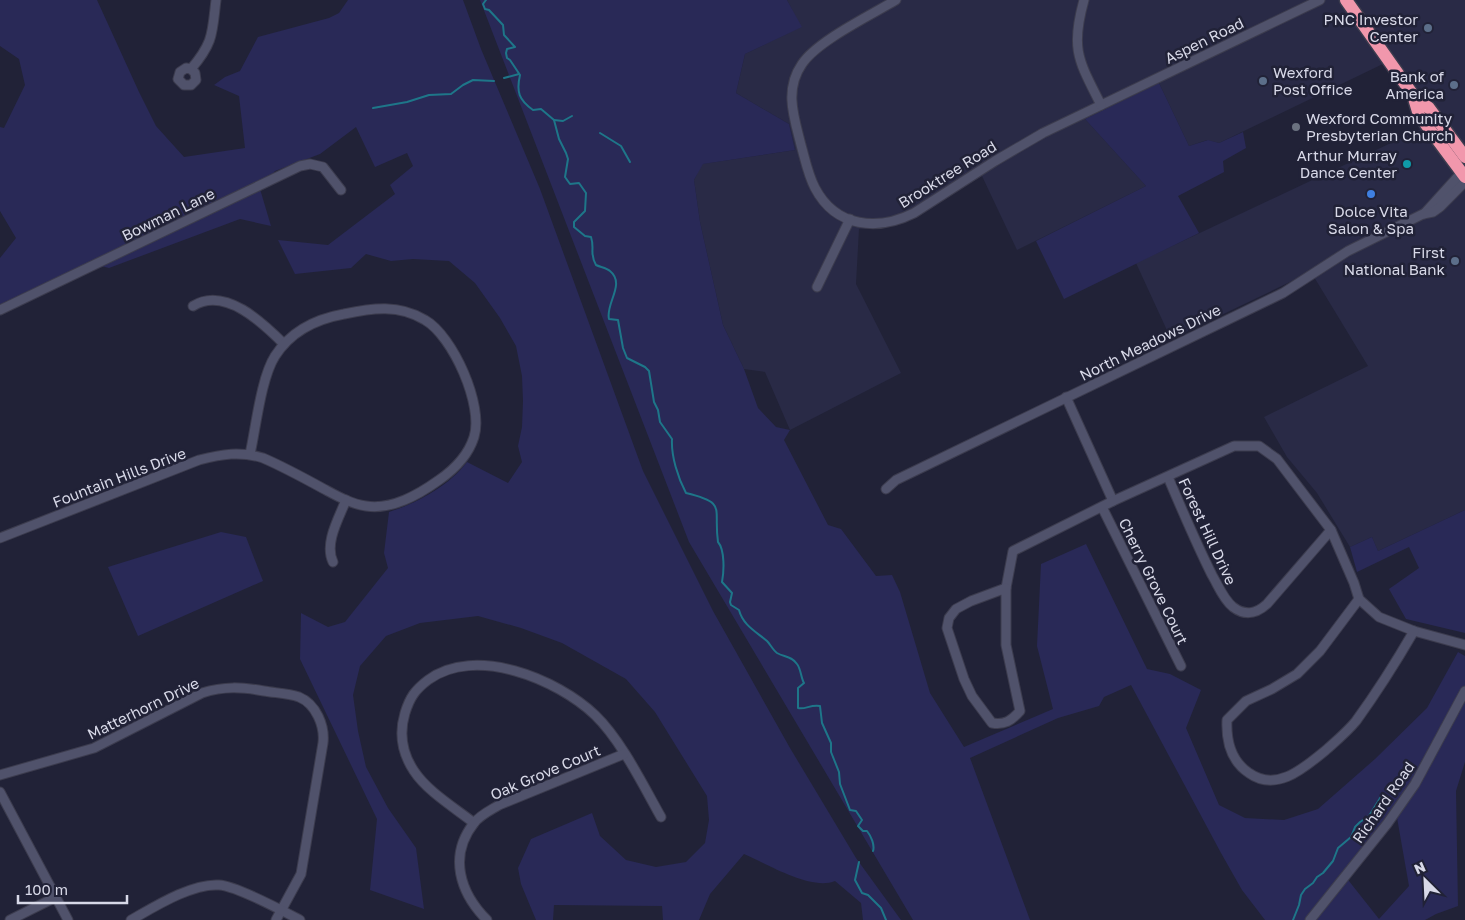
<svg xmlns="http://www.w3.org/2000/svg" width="1465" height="920" font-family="'Golos Text',sans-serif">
<rect width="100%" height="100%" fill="#212237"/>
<polygon fill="#292a46" points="787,0 1465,0 1465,510 1378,551 1372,537 1350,547 1317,493 1287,457 1264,417 1368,366 1311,272 1171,339 1136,263 1427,126 1389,61 1219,143 1207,140 1189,146 1159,83 1085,119 1146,186 1017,250 982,176 903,223 859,229 856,284 901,373 790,430 765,372 744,369 723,325 700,222 694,180 702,164 795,150 789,124 736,93 745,54 801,27"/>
<g fill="#292957" fill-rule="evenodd">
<path d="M0 0H97L139 92 156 126 184 157 245 148 239 96 214 85 225 77 240 71 258 37 329 18 339 13 348 0H463L481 49 540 189 643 471 713 611 790 748 856 858 901 920H863L861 903 835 881C811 891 767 864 744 854L710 894 699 920H663L662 906 554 905 553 920H536L521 884 518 868 531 839 592 813 600 836 626 860 656 867 686 862 705 843 709 820 707 796 655 712 626 679 562 643 521 628 478 616 420 623 386 636 360 666 353 695 358 731 366 767 388 808 416 848 424 909 370 890 377 819 300 659 301 613 328 627 345 622 388 568 384 553 389 512C417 503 449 486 467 462L508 483 522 462 518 446 522 427 523 401 522 376 516 346 500 318 475 283 449 261 413 259 391 261 366 254 351 268 295 274 278 240 328 245 395 194 390 185 413 166 407 153 375 167 356 127 320 154 275 171 260 189 271 226 240 219 109 268 101 266 0 307V258L16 238 0 211V127L4 128 25 85 19 59 0 46Z"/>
<path d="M480 0H787L802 27 745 54 736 93 789 124 795 150 703 164 694 180 700 222 723 325 744 369 758 408 776 427 790 430 784 440 828 525 841 529 876 576 892 575 900 592 930 693 964 747 1053 709 1037 646 1041 564 1086 544 1147 669 1170 674 1201 690 1186 728 1219 805 1245 818 1284 820 1318 809 1375 759 1427 708 1458 652 1465 656V762L1456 791 1458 906 1436 914 1425 920H1265L1242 890 1221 853 1131 685 1104 697 1099 706 1058 718 970 758 1030 920H913L689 542ZM1396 812 1409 886 1379 919 1345 876Z"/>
<polygon points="1159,83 1189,146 1208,140 1219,143 1243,132 1246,148 1223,161 1224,172 1178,196 1199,233 1064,299 1036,241 1146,186 1085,119"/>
<polygon points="1465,510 1465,633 1406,619 1389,589 1419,568 1409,547 1357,572 1350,547 1372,537 1378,551"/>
<polygon points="221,532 246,537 263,581 138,636 108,567"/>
</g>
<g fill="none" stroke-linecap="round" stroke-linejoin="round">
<g stroke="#1e7689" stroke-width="2">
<path d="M486 0 483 4 485 9 489 10 503 25 504 35 515 47 507 49 506 53 507 58 510 60 520 75C516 92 519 100 533 110L541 109 554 120 559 139 566 153 568 159 565 177 570 184 579 183 586 193 585 211 574 222V227L585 236 591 237C595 249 589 253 596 265 600 267 607 268 610 271 626 284 605 304 609 319L618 320 623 348 627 358 645 367 649 371 654 402 658 410 660 422 672 439C671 456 678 478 686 493 728 503 713 508 718 542 725 550 724 572 722 582L732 593 730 602 731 605 739 610C743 625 755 631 767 641 770 644 773 650 777 653 784 657 792 656 797 664 801 669 801 678 804 683L798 688V708C805 710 811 704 820 706L822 723 831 743V752L839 772 840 784 850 810 856 811 862 820 858 826 863 831H867C871 836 875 845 873 851"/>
<polyline points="504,78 519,74"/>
<polyline points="373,108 407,102 429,95 451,94 463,85 473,80 494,81"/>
<polyline points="554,120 563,121 572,116"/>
<polyline points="600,133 621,146 630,162"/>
<polyline points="859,862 855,880 862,893 868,895 881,908 886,920"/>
<polyline points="1293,920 1299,905 1301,895 1305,889 1313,883 1317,877 1323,873 1333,861 1338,848 1351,837 1355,827 1360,822 1369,816 1382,795"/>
</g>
<defs>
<g id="minor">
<path d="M896 0C871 15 817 41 802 64 784 90 794 117 801 145 805 159 808 175 815 188 836 228 878 231 914 213L995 161 1043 133 1320 0"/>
<path d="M1084 0C1070 50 1079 61 1101 105"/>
<path d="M191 69 195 73 196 80 191 85H184L178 79 180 72 186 68 191 69C214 42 212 33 216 0"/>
<polyline points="1424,214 1462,172 1465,171"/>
<polyline points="817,287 850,219"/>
<path d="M193 306C225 286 263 323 284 344"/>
<polyline points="0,310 300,166 310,164 323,167 341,190"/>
<polyline points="1066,397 1113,501"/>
<path d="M1168 477C1182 510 1196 543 1212 575 1218 585 1223 599 1233 607 1245 616 1256 614 1267 604L1331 530"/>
<polyline points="886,489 896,480 1283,293 1348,251 1423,214 1433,212 1440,207 1465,182"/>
<polyline points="1102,507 1181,666"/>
<path d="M0 538 199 460C222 454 240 451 263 458 284 467 304 478 324 489 337 496 351 504 366 506 392 510 418 495 439 480 455 469 468 456 474 437 484 406 453 336 425 320 399 304 372 308 344 314 316 319 291 331 275 356 261 378 256 427 250 454"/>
<path d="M333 562C324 543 339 518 346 500"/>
<polyline points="1006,588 1013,551 1113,501 1234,446 1259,446 1277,459 1331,530 1354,583 1359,599 1379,617 1414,631 1465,645"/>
<path d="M1006 588V645L1020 711C1011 721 1005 725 992 723L972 696 964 679 947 628 949 618 956 609 971 601Z"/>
<path d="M1359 599 1320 651 1297 674 1272 689 1246 701 1227 720C1226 741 1231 761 1249 773 1277 793 1305 767 1326 750 1336 741 1347 732 1356 721 1377 692 1396 662 1414 631"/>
<path d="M0 775 94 748 202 693C224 686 242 687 264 691 275 693 288 693 299 697 316 704 325 726 323 743L301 874 276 920"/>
<polyline points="0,792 68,920"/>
<path d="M474 823C455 808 427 791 414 771 402 753 399 733 405 713 410 697 415 690 428 680 475 645 557 679 595 715 621 740 643 785 661 817"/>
<polyline points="10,920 56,897"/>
<path d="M131 920C154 907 192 883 219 885 237 886 283 911 300 920"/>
<path d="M487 920C460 893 448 856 474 823 480 815 491 810 499 805L624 754"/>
<polyline points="1310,920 1387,824 1415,784 1465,691"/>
</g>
<g id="highway">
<polyline points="1346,0 1413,95 1419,115 1465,177"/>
<polyline points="1413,95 1429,108 1465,157"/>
</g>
</defs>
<use href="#minor" stroke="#3c3c4e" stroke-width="11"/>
<use href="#highway" stroke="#3c3c4e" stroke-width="15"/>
<use href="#minor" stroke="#50526b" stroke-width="9"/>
<use href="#highway" stroke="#f197ac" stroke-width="12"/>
</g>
<g fill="#5c6f8a" stroke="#212237" stroke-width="2">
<circle cx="1428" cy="28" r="5"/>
<circle cx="1263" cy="81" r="5"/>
<circle cx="1454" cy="85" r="5"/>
<circle cx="1455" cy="261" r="5"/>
</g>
<circle fill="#6b7280" stroke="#212237" stroke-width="2" cx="1296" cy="127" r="5"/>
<circle fill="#0f9aa8" stroke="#212237" stroke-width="2" cx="1407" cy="164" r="5"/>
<circle fill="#3f7fe0" stroke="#212237" stroke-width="2" cx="1371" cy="194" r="5"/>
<g text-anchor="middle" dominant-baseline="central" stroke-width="5" stroke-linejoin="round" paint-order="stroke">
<g font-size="15" fill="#d8d9e8" stroke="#212237" text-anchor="end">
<text x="1418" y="19">PNC Investor<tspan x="1418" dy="17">Center</tspan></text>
<text x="1273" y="72" text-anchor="start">Wexford<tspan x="1273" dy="17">Post Office</tspan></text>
<text x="1444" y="76">Bank of<tspan x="1444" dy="17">America</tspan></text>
<text x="1306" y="118" text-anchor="start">Wexford Community<tspan x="1306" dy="17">Presbyterian Church</tspan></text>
<text x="1397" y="155">Arthur Murray<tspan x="1397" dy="17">Dance Center</tspan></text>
<text x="1371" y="211" text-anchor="middle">Dolce Vita<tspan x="1371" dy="17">Salon &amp; Spa</tspan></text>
<text x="1445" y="252">First<tspan x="1445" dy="17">National Bank</tspan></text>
</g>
<g font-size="15" fill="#d8d9e8" stroke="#212237">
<text transform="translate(1204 40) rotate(-26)">Aspen Road</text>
<text transform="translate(947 174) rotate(-32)">Brooktree Road</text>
<text transform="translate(168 214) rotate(-26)">Bowman Lane</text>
<text transform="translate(1150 342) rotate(-26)">North Meadows Drive</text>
<text transform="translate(119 477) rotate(-21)">Fountain Hills Drive</text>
<text transform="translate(1208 531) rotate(65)">Forest Hill Drive</text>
<text transform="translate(1154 581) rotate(64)">Cherry Grove Court</text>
<text transform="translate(143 708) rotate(-26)">Matterhorn Drive</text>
<text transform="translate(545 772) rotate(-23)">Oak Grove Court</text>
<text transform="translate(1383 802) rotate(-55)">Richard Road</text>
</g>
</g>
<g transform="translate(1425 880) rotate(336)" stroke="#212237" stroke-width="4" paint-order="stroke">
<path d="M0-4L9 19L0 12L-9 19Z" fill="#d8d9e8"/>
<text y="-8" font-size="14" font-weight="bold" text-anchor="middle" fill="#d8d9e8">N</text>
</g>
<path d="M18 895v8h109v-8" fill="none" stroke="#d8d9e8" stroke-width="2.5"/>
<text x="25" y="895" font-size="15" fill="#d8d9e8" stroke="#212237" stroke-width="4" paint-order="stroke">100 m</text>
</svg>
